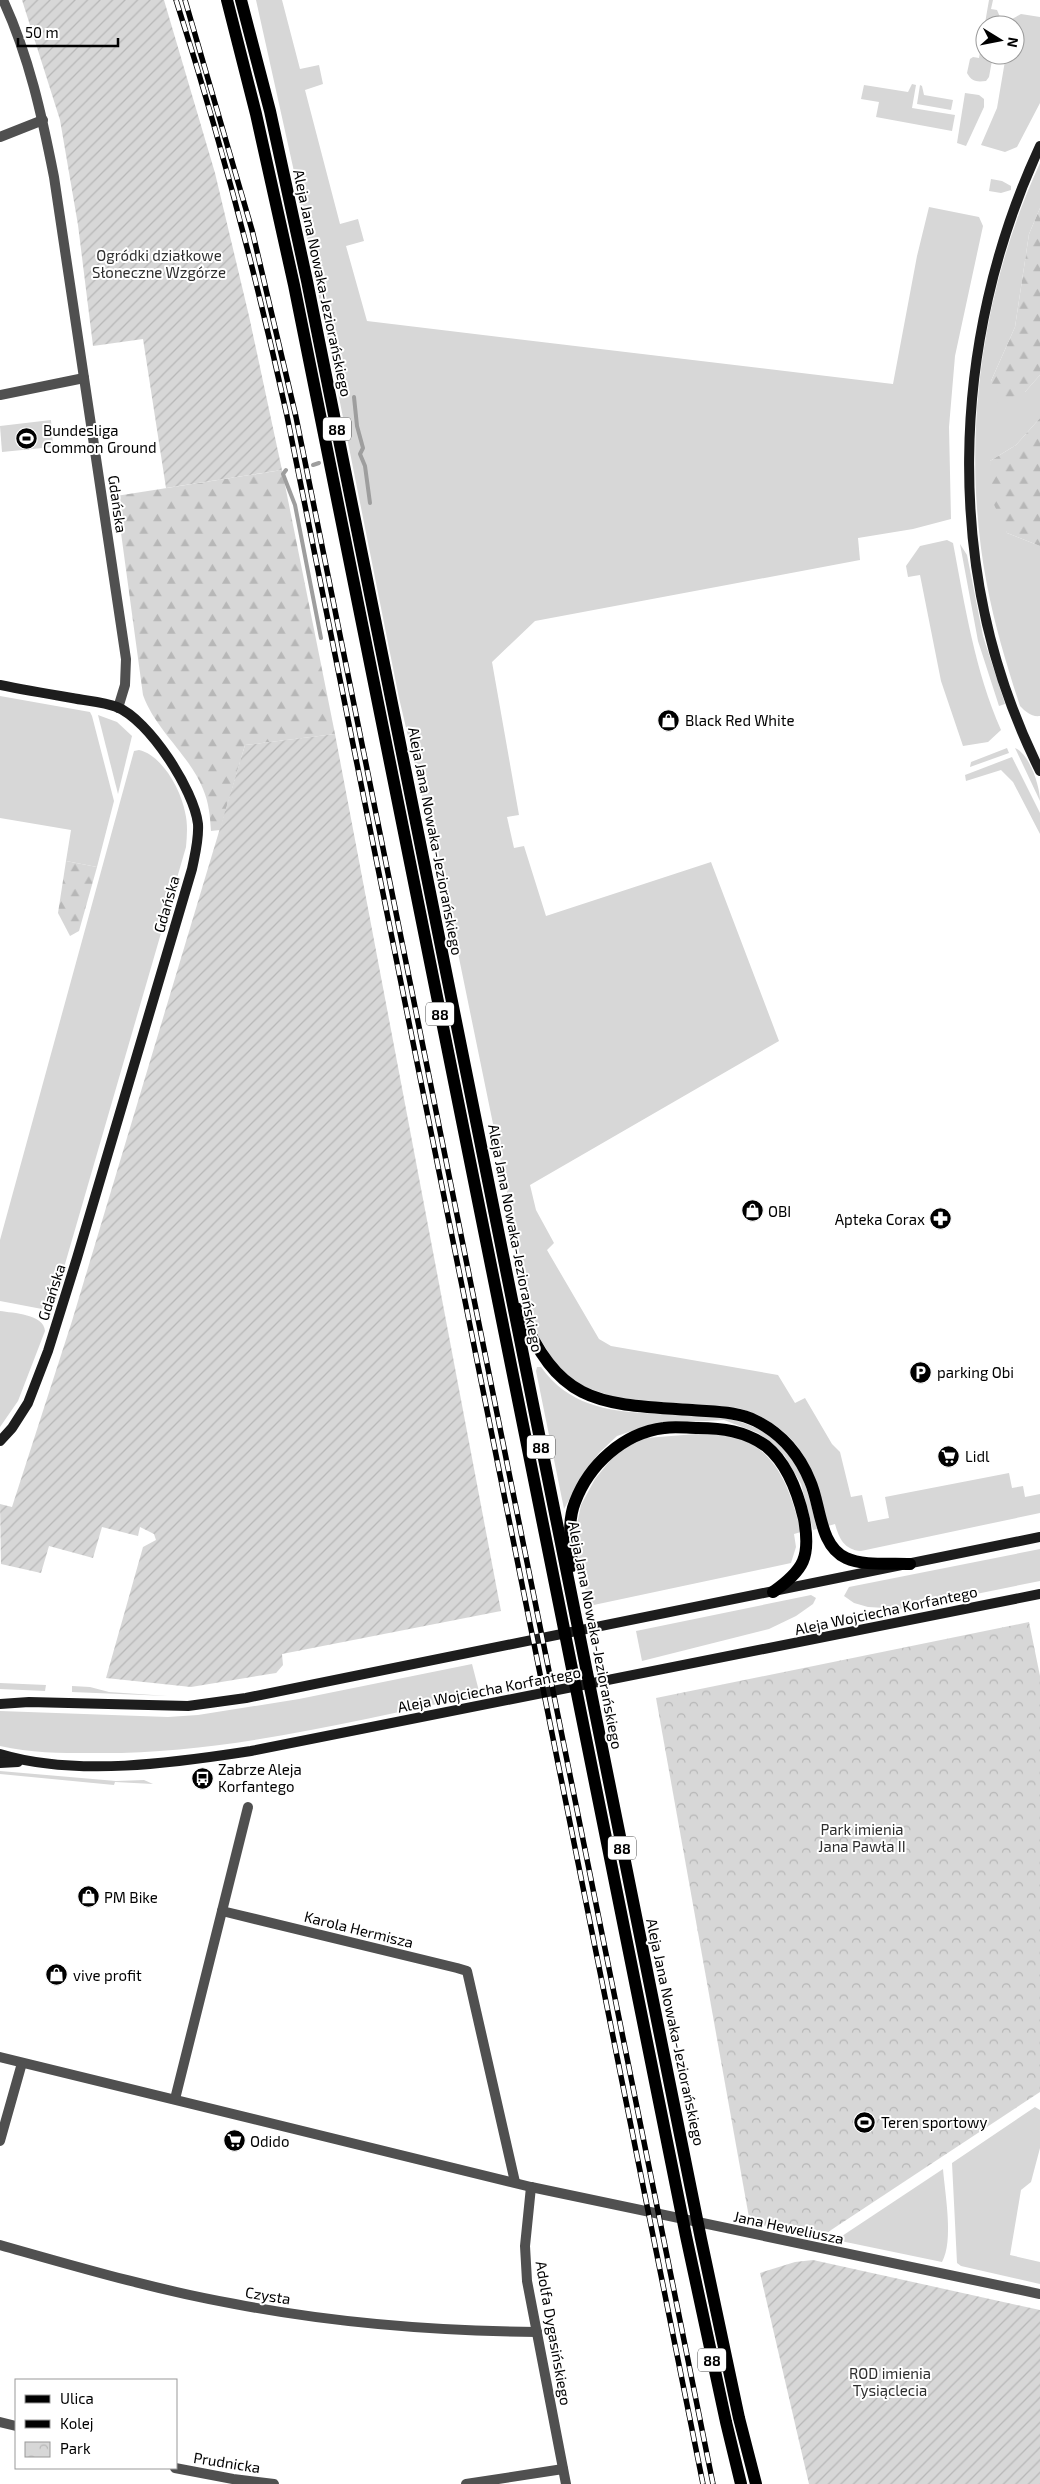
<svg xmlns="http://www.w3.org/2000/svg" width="1040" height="2484" font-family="'Exo 2',sans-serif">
<defs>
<pattern id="forest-firs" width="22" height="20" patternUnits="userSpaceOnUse" patternTransform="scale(1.25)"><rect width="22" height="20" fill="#d7d7d7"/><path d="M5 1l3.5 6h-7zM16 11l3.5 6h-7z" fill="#b7b7b7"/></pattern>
<pattern id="park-crowns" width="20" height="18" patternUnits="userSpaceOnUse" patternTransform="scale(1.25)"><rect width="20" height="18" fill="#d7d7d7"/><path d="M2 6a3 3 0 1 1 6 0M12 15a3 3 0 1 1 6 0" fill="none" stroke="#b7b7b7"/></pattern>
<pattern id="garden-furrows" width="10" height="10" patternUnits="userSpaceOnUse" patternTransform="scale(1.25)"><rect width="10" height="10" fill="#d7d7d7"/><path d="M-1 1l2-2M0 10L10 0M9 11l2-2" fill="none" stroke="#b7b7b7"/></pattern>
</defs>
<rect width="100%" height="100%" fill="#fff"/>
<g fill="#d7d7d7">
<path d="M256 0H282L300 69 319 65 323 84 305 90 340 224 358 219 364 241 346 246 367 321 893 384 917 256 929 207 979 217 983 226 955 356 949 427 951 519 913 529 858 538 860 560 535 621 492 662 519 815 507 817 514 848 524 846 546 916 711 862 779 1041 530 1185 536 1210 554 1243 547 1250 599 1339 611 1346 778 1375 795 1403 805 1398 832 1444 840 1452 851 1497 862 1495 868 1522 889 1518 885 1497 1009 1473 1012 1488 1023 1486 1025 1497 1040 1494V1513L861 1551C844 1550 839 1538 835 1524L828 1526C816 1468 799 1426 738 1408L620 1399 582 1386 560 1371 539 1337 534 1324 450 914 399 698 293 167Z"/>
<path d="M989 0H993L991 9 997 10 1000 17 999 25H985V55H993L989 77 986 81C977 82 972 82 967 73L970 59 973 57 979 58Z"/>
<polygon points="1021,14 1040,17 1040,103 1017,147 1005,152 981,145 997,108 1006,55 1015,55 1015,25 1011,25 1012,19"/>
<polygon points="912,84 916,85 912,108 955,115 952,131 876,117 879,102 861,99 864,85 908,92"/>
<polygon points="920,85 922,86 924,95 953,100 951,110 917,104"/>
<polygon points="965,93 979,95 984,99 984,107 966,146 957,143"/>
<path d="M1040 163V208L1029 234 1015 327 991 381 1025 392 1040 375V418L1016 445 990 461 1007 533 1040 546V716C1031 717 1026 712 1020 706 1007 666 995 627 987 585 960 444 980 293 1040 163Z"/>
<polygon points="991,179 1002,181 1011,186 1011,190 1001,193 989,191"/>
<polygon points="51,420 53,447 2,452 0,426"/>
<path d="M947 540 953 543C965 606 975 671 1001 730L988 742 963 746 941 681 920 575 908 577 906 566 920 546Z"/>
<polygon points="960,544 967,555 983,636 1005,704 999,706 978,641"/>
<polygon points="0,696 90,712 92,716 114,801 97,867 66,861 71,830 0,818"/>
<polygon points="98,715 117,722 132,736 118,794"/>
<polygon points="1007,748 1009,753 970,767 971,762"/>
<path d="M1015 748C1030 754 1040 787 1040 801Z"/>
<path d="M139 750C162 755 181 790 185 812 188 824 187 835 186 847L54 1302 42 1309 0 1301V1240L134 751Z"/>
<polygon points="1012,757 1040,813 1040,834 1013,782 1001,770 966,781 965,775"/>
<path d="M0 1311C13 1313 44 1314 45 1331L18 1401 0 1427Z"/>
<path d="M537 1367H541C600 1450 718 1382 782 1446 804 1468 810 1500 817 1529L813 1530 801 1484 784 1455 758 1433 724 1420 652 1424 617 1436 599 1453 584 1473 564 1509 536 1371Z"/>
<path d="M709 1433C771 1435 788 1480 801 1532L794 1534 796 1547 791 1563 589 1606 577 1550 576 1529 581 1505 595 1479 618 1451 646 1438Z"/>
<polygon points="1040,1549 1040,1581 902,1609 868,1607 854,1603 844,1596 849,1587"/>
<polygon points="811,1595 816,1598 813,1604 796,1616 769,1629 642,1661 636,1631"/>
<path d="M472 1664 480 1695C352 1721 222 1755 91 1753 60 1753 30 1753 0 1746V1711L168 1717 198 1715 299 1699Z"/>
<polygon points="0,1683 46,1685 45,1691 0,1689"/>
<polygon points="72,1686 90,1687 109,1692 168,1696 72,1692"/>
<polygon points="0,1771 116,1781 144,1780 153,1784 115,1782 114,1785 0,1774"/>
<polygon points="1035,2107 1040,2110 1040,2148 1031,2182 1021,2190 1010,2255 1040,2262 1040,2284 961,2266 957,2263 952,2163"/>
<path d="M943 2169C945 2194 954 2241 942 2262L836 2240Z"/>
</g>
<g fill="url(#forest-firs)">
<polygon points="1040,208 1040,375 1025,392 998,403 991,381 1015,327 1029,234"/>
<polygon points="1040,418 1040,546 1007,533 991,498 990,461 1016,445"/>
<path d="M282 470 335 734 245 745 220 830 211 831C210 816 209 803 203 789 189 754 156 731 143 695L116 496Z"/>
<polygon points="66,861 97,867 79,931 70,936 58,913"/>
</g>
<polygon fill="url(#park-crowns)" points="1029,1622 1040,1676 1040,2092 822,2236 750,2223 656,1698"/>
<g fill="url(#garden-furrows)">
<polygon points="22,0 164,0 215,173 249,316 282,470 166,488 143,339 93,346 78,225 60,120"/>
<polygon points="335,734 501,1611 282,1654 283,1665 276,1673 191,1687 106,1678 143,1547 156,1540 154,1534 140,1527 138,1536 102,1527 93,1558 49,1546 41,1573 1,1564 0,1504 12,1507 72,1321 245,745"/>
<polygon points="813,2260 1040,2310 1040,2484 809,2484 760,2273 795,2262"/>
</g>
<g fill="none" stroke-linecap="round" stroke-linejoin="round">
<g stroke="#9e9e9e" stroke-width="4">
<polyline points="354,397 357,426 363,448 360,454 365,466 370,503"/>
<polyline points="313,465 319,463"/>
<polyline points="286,470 283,474 295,505 321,638"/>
</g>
<g stroke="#505050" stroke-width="10">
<path d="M3 0C29 56 42 116 54 177L126 659 125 685 118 708"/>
<polyline points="0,137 43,120"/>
<polyline points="0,395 84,378"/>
<polyline points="222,1911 248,1807"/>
<polyline points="0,2057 531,2187 1040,2294"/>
<polyline points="175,2099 222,1911 457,1968 467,1971 515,2182"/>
<polyline points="0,2141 22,2063"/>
<polyline points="531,2187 525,2246 527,2281 566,2484"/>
<path d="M0 2245C78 2267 156 2290 235 2304 334 2323 436 2331 537 2332"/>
<polyline points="0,2422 16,2426"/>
<polyline points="175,2468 233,2479 274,2484"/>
<polyline points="466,2484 563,2469"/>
</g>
<g stroke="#1d1d1d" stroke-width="10">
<path d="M1040 146C949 342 942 575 1040 771"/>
<path d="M0 685C24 690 48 694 72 698 87 701 103 702 117 707 149 720 194 790 198 824 199 840 195 854 192 869L77 1258 48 1351 28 1403 12 1428 0 1441"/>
<polyline points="0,1704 29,1702 188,1706 246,1698 1040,1537"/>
<path d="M0 1754C77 1777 173 1763 251 1751L1040 1594"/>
<polyline points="0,1763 18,1762"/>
</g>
<g stroke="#000" stroke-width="12">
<polyline points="227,0 256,114 294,285 686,2236 726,2422 741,2484"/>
<polyline points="241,0 270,111 307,281 701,2239 739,2418 756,2484"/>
<path d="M519 1309C559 1405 597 1404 692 1410 713 1412 737 1411 756 1421 782 1434 799 1454 810 1481 821 1505 819 1546 846 1558 863 1566 890 1563 910 1564"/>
<path d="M572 1566C571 1545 567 1522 575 1502 589 1465 623 1433 664 1428 675 1426 687 1428 698 1428 722 1428 745 1431 766 1446 787 1463 798 1493 804 1519 811 1557 804 1570 773 1592"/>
</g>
<defs>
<g id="rail">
<path d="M176 0C220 137 256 275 287 416L703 2484"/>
<polyline points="185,0 252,230 296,417 713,2484"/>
</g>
</defs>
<use href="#rail" stroke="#000" stroke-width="5.5"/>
<use href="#rail" stroke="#fff" stroke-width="4" stroke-dasharray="11" stroke-linecap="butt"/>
</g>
<defs>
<symbol id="stadium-disc" viewBox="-11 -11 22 22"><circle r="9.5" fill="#000" stroke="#fff"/><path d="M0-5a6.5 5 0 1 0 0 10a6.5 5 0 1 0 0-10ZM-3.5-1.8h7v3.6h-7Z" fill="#fff"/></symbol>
<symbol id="shop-disc" viewBox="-11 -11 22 22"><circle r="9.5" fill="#000" stroke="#fff"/><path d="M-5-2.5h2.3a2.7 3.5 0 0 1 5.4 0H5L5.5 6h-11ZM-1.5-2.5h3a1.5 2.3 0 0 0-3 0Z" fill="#fff"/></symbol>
<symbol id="pharmacy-disc" viewBox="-11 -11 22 22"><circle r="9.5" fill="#000" stroke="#fff"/><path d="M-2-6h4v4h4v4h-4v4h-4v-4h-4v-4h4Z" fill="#fff"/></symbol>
<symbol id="parking-disc" viewBox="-11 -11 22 22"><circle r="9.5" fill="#000" stroke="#fff"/><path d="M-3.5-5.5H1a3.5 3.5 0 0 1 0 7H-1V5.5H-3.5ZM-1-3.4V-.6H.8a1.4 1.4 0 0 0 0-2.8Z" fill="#fff"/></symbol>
<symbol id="supermarket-disc" viewBox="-11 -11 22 22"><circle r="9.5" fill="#000" stroke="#fff"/><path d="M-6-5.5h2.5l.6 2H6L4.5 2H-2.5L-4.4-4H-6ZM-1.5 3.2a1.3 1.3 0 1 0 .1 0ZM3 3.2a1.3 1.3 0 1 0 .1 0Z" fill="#fff"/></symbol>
<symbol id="bus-disc" viewBox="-11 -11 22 22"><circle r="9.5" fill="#000" stroke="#fff"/><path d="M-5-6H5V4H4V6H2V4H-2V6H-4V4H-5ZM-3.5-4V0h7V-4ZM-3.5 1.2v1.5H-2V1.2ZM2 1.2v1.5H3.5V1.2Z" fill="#fff"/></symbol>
</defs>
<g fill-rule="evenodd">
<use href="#stadium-disc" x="14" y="426" width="25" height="25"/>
<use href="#shop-disc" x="656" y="708" width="25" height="25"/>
<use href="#shop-disc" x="740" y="1198" width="25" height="25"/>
<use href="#pharmacy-disc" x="928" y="1206" width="25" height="25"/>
<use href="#parking-disc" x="908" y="1360" width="25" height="25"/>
<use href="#supermarket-disc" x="936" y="1444" width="25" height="25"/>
<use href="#bus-disc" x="190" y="1766" width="25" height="25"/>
<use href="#shop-disc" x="76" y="1884" width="25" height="25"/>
<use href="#shop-disc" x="44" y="1962" width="25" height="25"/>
<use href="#stadium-disc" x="852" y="2110" width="25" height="25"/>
<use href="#supermarket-disc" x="222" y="2128" width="25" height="25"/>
</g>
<g text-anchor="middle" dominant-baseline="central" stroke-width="4" stroke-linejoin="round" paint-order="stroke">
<g fill="#fff" stroke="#4c4c4c" stroke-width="1">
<rect x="323" y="417.5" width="28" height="23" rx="4"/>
<rect x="426" y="1002.5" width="28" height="23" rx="4"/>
<rect x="527" y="1435.5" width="28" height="23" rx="4"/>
<rect x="608" y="1836.5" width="28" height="23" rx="4"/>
<rect x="698" y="2348.5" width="28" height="23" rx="4"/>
</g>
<g font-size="14" font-weight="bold" fill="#000">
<text x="337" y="429">88</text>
<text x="440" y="1014">88</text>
<text x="541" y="1447">88</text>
<text x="622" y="1848">88</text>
<text x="712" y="2360">88</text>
</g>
<g font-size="15" fill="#2e2e2e" stroke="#fff">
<text x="159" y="255">Ogródki działkowe<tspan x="159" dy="17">Słoneczne Wzgórze</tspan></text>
<text x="862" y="1829">Park imienia<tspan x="862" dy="17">Jana Pawła II</tspan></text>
<text x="890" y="2373">ROD imienia<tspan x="890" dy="17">Tysiąclecia</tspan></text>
</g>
<g font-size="15" fill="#000" stroke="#fff">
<text transform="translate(323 283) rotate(78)">Aleja Jana Nowaka-Jeziorańskiego</text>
<text transform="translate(118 504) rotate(82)">Gdańska</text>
<text transform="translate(436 841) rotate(79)">Aleja Jana Nowaka-Jeziorańskiego</text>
<text transform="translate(166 904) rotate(-74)">Gdańska</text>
<text transform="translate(516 1238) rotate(79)">Aleja Jana Nowaka-Jeziorańskiego</text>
<text transform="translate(51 1292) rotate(-72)">Gdańska</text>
<text transform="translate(886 1610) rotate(-12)">Aleja Wojciecha Korfantego</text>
<text transform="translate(596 1635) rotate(79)">Aleja Jana Nowaka-Jeziorańskiego</text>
<text transform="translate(489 1689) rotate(-11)">Aleja Wojciecha Korfantego</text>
<text transform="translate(359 1929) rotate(14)">Karola Hermisza</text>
<text transform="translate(676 2032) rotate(78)">Aleja Jana Nowaka-Jeziorańskiego</text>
<text transform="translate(789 2227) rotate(12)">Jana Heweliusza</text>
<text transform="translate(268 2295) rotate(9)">Czysta</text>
<text transform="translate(554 2333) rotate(80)">Adolfa Dygasińskiego</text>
<text transform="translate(227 2462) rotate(9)">Prudnicka</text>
</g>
<g font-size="15" fill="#000" stroke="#fff" text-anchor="start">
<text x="43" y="430">Bundesliga<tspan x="43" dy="17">Common Ground</tspan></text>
<text x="685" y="720">Black Red White</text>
<text x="768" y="1211">OBI</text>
<text x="925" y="1219" text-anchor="end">Apteka Corax</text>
<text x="937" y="1372">parking Obi</text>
<text x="965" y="1456">Lidl</text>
<text x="218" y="1769">Zabrze Aleja<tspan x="218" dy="17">Korfantego</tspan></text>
<text x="104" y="1897">PM Bike</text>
<text x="73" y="1975">vive profit</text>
<text x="881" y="2122">Teren sportowy</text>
<text x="250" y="2141">Odido</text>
</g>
</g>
<rect x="15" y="2379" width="162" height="90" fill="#ffffff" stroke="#999999"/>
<rect x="25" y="2395" width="25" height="8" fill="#000000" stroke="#999999"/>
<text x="60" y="2404" font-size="15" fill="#000000">Ulica</text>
<rect x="25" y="2420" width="25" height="8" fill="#000000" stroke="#999999"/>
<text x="60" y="2429" font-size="15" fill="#000000">Kolej</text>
<rect x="25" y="2442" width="25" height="15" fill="url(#park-crowns)" stroke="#999999"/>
<text x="60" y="2454" font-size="15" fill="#000000">Park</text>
<g transform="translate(1000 40) rotate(100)"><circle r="24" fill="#ffffff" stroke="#999999"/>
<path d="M0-4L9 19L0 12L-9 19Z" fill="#000000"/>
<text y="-8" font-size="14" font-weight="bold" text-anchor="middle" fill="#000000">N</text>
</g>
<path d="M18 38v8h100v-8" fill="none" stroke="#000000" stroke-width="2.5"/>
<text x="25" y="38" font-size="15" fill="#000000" stroke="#ffffff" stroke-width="4" paint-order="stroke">50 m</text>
</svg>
